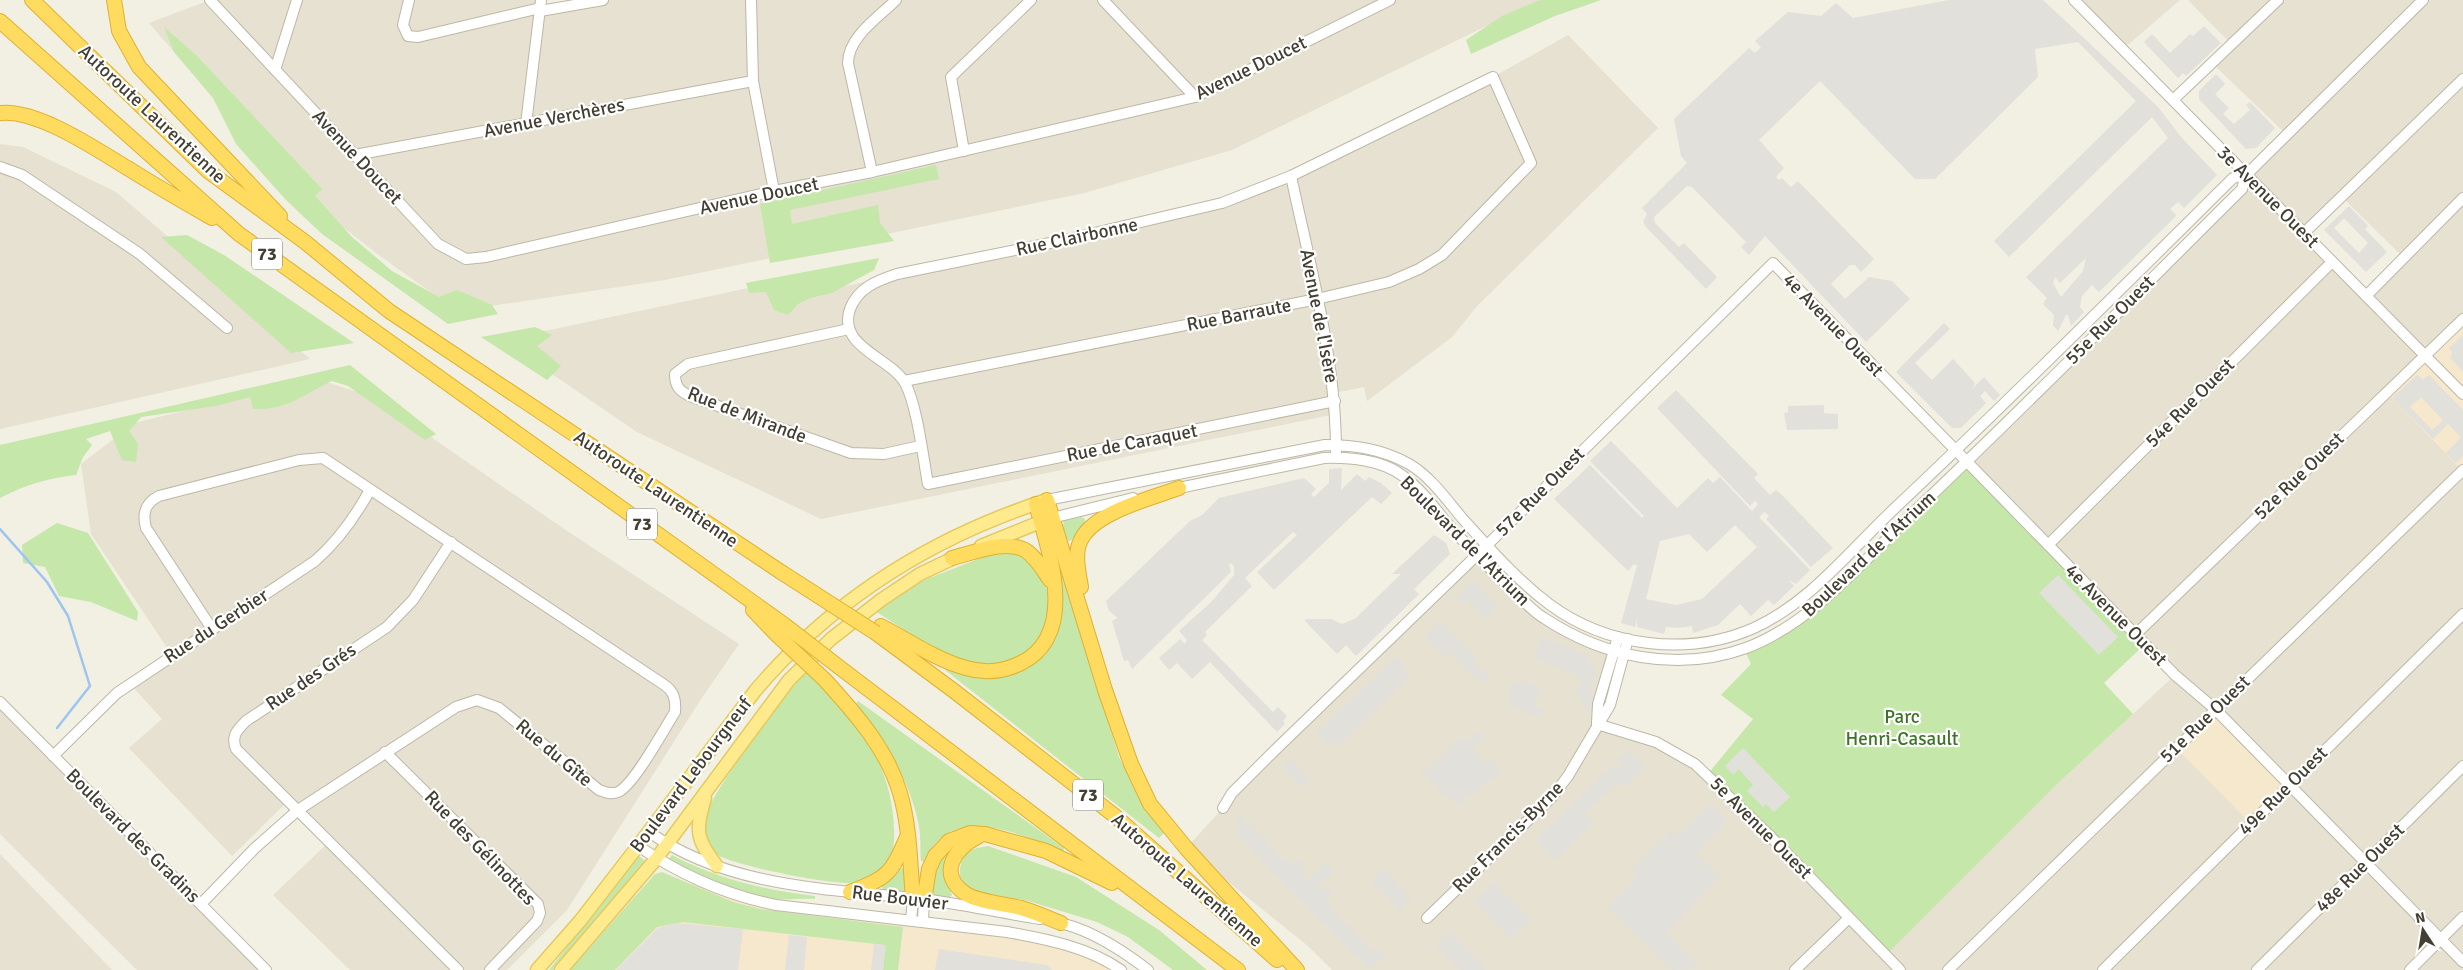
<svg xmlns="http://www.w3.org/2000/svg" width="2463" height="970" font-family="Signika,sans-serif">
<rect width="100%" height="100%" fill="#f2efe3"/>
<g fill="#e6e1d0" fill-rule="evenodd">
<polygon points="210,0 541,0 540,8 603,0 1550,0 1511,14 1232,150 1084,193 665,280 457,311 380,256 252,156 223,109 149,23"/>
<polygon points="2074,0 2180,0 2123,49"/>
<path d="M2188 0H2463V319L2386 392 2463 471V970H1332L1308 946 1186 848 1223 808 1476 556 1551 623 1612 652 1597 724 1656 742 1695 764 1727 793 2055 786 2175 675 1967 462 2243 189 2246 175 2286 134 2212 63 2231 44ZM2342 197 2404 258 2366 296 2304 233Z"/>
<polygon points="1568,35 1658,128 1477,306 1452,337 1367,401 1364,387 1334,393 1336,414 821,519 637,432 502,340 806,276 809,294 1222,204 1493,77"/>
<polygon points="0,144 23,147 116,192 310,359 0,429"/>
<polygon points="317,379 373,397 567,531 739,644 701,699 567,910 507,970 350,970 273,895 329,842 288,801 232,856 129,748 162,719 130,684 172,655 91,534 81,464 119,435 117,427"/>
<polygon points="0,702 266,970 137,970 0,834"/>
<polygon points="0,854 112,970 0,970"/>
</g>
<g fill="#f5e8cc">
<polygon points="2463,319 2463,471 2386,392"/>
<polygon points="2215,709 2289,785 2250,823 2175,747"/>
<polygon points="680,884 704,884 731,894 1042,938 1121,970 561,970 622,900 658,887"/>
</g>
<g fill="#c5e7aa">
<polygon points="1540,0 1601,0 1555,16 1471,54 1466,40 1502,16"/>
<polygon points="164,27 196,55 322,189 315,196 352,237 392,271 439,297 457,290 492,305 498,314 448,324 322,234 286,200 236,144 213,98 174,52"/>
<polygon points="936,165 939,179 790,210 792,224 878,205 880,223 894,241 770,263 760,204"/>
<polygon points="187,235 224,255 354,343 291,353 161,237"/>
<polygon points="879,258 874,270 832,293 810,298 798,304 788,315 774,310 766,292 749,293 746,283"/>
<polygon points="535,327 552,335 537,346 561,366 547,380 481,337"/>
<path d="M350 365 436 434 425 440 348 386 332 381C304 394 286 411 253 409L250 397 216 406 141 417 129 431 138 444 136 462 122 460 110 431 86 439 92 445 83 457 76 475C48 478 25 485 0 498V445Z"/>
<polygon points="1967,462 2145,644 2104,683 2133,714 2055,786 1886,955 1707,775 1753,719 1721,695 1751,664 1744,649 1801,618"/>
<polygon points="1081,517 1085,519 1085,523 1072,540 1068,541 1061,526 1064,524 1063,521"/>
<polygon points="57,523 88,533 138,612 137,621 91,602 59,596 45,567 23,563 22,545"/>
<path d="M1001 550C1008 552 1018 552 1024 555 1048 569 1054 606 1045 630 1037 651 1008 668 987 668 955 667 903 628 875 611L922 581Z"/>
<polygon points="1063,575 1119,757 1137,795 1164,833 1159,838 945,670 948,665 976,676 1043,652 1051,643 1061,616 1062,602 1058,576"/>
<path d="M807 670C854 718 891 758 894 828 895 855 890 871 863 882 847 889 730 865 716 854 708 848 704 837 703 827 702 800 787 694 807 670Z"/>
<path d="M858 701 1064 848 1063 852C1019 834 950 800 924 862L921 861C920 850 921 838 919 826 910 779 884 741 856 703Z"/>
<path d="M988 846 1076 877 1159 930 1207 970H1173L1128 937 1097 922 1028 901 969 890 960 876C959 856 969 848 988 846Z"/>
<path d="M672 855C717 879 765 890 815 896V899C799 898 781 901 765 898 732 893 698 876 669 859Z"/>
<polygon points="639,856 645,861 553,970 549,970"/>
<polygon points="944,856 946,860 946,878 952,895 949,898 931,896 937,861"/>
<polygon points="898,867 905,869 905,891 883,890 881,884"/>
<polygon points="662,872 733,902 760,909 903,927 898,970 883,970 885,945 683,922 657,927 615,970 570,970 655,874"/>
</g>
<g fill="#e2e0db" fill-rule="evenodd">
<path d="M1949 0H2043L2158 107 2182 138 2217 175 2184 208 2178 202 2170 209 2176 215 2175 217 2099 292 2092 285 2082 296 2080 307 2084 312 2071 326 2068 315H2066L2058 331 2053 325 2054 315 2043 304 2047 298 2026 277 2168 138 2152 117 2009 257 1994 241 2136 101 2078 42 2035 49 2038 77 1935 179H1915L1820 81 1759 140 1784 168 1776 177 1779 180 1782 178 1791 187 1798 181 1874 259 1861 272 1855 265H1850L1831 284 1845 299 1869 277 1892 281 1910 299 1866 342 1765 236 1749 255 1741 247 1746 242 1692 187 1687 186 1654 217 1655 223 1679 247 1684 243 1717 277 1706 289 1646 227 1643 222 1647 214 1642 208 1687 163 1681 156 1674 119 1749 48 1755 53 1761 47 1755 41 1788 12 1821 16 1836 3 1853 18ZM2086 258 2083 271 2061 297 2053 283 2055 277 2060 283Z"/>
<polygon points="2204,26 2221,43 2186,76 2183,73 2178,78 2144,42 2152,34 2170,53 2190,34 2193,36"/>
<polygon points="2216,74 2225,84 2215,94 2229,108 2223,114 2234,124 2250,110 2246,105 2250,102 2275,128 2256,148 2246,149 2199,99 2199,91"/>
<path d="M2349 206 2368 226 2365 229 2387 252 2366 272 2324 230ZM2344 218 2368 243 2359 253 2334 228Z"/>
<polygon points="1944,323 1950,329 1915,363 1932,380 1953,359 1975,383 1972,389 1984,377 2000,395 1994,401 1985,391 1980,396 1986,403 1961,428 1952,428 1896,372"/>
<polygon points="2463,335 2463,372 2450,358 2452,353 2449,348"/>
<path d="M2417 375 2423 380 2429 375 2463 410V456L2456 463 2446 453 2461 437 2448 424 2433 439 2392 398ZM2421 397 2443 420 2432 430 2410 407Z"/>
<path d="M1676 390 1758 474 1754 478 1770 495 1776 490 1780 493 1833 548 1811 567 1766 519 1769 516 1765 512 1759 517 1810 570 1796 584 1789 580 1794 586 1774 605 1768 600 1751 616 1740 604 1718 625 1693 633 1692 626 1679 628 1666 627 1664 634 1637 627V619L1635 627 1621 623 1637 566 1634 564 1628 571 1554 499 1590 465 1642 518 1644 516 1590 461 1611 441 1677 508 1708 478 1713 483 1720 477 1752 511 1758 504 1755 501 1750 506 1657 408ZM1735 525 1757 547 1702 599 1676 605 1646 599 1660 541 1689 534 1707 552Z"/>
<polygon points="1824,405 1824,413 1838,414 1838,429 1787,430 1784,413 1788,412 1788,406"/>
<polygon points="1342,468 1341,490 1357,474 1365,481 1369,477 1381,483 1392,493 1381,504 1372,497 1274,590 1257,572 1297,535 1293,532 1245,578 1252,586 1205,632 1207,635 1202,640 1273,712 1278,707 1287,716 1283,721 1285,724 1277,732 1210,662 1192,679 1177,663 1169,670 1159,658 1180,639 1185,644 1187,640 1179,631 1211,602 1234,575 1234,566 1231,563 1229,565 1231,572 1132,669 1128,660 1124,661 1112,621 1118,618 1109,611 1106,601 1190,521 1202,515 1219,498 1304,478 1316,489 1311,494 1314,497 1329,483 1329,469"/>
<polygon points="1434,535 1446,543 1450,554 1414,589 1419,594 1356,656 1346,645 1337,654 1305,621 1306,619 1331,619 1342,624 1356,618 1401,574 1392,574"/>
<polygon points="2058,575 2118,637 2099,655 2039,593"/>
<polygon points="1473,581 1498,606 1485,619 1467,600 1463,604 1456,597"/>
<polygon points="1440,621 1476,657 1472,662 1479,670 1489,674 1485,683 1477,680 1449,652 1444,656 1425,637"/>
<polygon points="1541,637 1589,656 1587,663 1595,668 1595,673 1590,692 1594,696 1590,710 1583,706 1579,696 1576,694 1582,677 1533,658"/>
<polygon points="1396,657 1406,667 1403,670 1410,677 1337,748 1331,741 1328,744 1317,733"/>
<polygon points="1523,681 1541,687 1533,705 1543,709 1540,718 1514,707 1507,700 1514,682 1522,684"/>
<polygon points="1479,730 1485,736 1472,749 1486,764 1491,759 1501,772 1492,781 1489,779 1469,797 1464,792 1464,800 1459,806 1448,796 1445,797 1421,771 1425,768 1428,771 1461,738 1466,742"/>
<polygon points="1743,748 1790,797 1774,812 1766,804 1763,807 1747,791 1753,785 1739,769 1733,775 1725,766"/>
<polygon points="1627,752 1646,765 1624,788 1618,783 1584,813 1593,823 1556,860 1536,840 1613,764 1620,769 1623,765 1617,760"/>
<polygon points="1291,759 1310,779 1302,788 1282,767"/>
<polygon points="1710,804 1727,821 1696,854 1720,877 1666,933 1702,968 1673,970 1608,907 1638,877 1631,870 1670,831 1677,837"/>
<polygon points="1240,815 1285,861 1293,861 1296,864 1297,860 1303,860 1303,877 1307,881 1326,863 1333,871 1316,889 1332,889 1332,895 1328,896 1330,907 1372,950 1381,950 1387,955 1369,969 1235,833 1240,828 1236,822"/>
<polygon points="1383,869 1411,899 1399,910 1371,880"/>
<polygon points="1494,882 1531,919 1510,938 1474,901"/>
<polygon points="676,923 743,929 738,970 616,970 658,928"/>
<polygon points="1450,932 1487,970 1459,970 1436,946"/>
<polygon points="789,935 807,937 804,970 785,970"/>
<polygon points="874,944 886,945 883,970 871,970"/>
<polygon points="939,949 1047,965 1052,970 935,970"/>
</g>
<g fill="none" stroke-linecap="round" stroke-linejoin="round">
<polyline stroke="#9dc5f0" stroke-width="2.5" points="0,529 47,582 68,616 90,686 57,728"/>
<defs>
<g id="minor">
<polyline points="210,0 438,244 466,259 486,257 774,191 872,172 1195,97 1390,0"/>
<polyline points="409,0 403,25 408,36 418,37 540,8"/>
<polyline points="751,0 753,81 774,191"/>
<polyline points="1103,0 1195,97"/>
<polyline points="2074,0 2463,394"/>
<polyline points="540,11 603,0"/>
<polyline points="275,70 297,0"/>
<polyline points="2173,100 2278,0"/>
<polyline points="526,124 541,0"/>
<polyline points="964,151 951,77 1031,0"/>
<polyline points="355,155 753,81"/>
<polyline points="0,167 22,175 140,254 227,328"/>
<path d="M872 172 848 63C848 37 879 17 896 0"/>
<path d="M1291 176C1310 266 1336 358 1336 451"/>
<polyline points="2304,233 2463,79"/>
<polyline points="2366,296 2463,198"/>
<path d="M849 329 688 364 675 374C675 386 679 391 690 396L851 453 884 454 920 446"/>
<path d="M904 381 1317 299 1389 282 1419 269 1442 255 1531 163 1493 77 1291 176 1222 203 1060 241 897 274C876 281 858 288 850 309 837 347 890 357 905 383 917 405 923 457 928 484L1335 401"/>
<path d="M1174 489 1324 458C1349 457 1382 460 1403 476 1420 488 1434 507 1447 523 1468 547 1490 569 1513 590 1523 600 1532 611 1544 618 1603 657 1677 673 1746 648 1813 623 1867 557 1918 508 2028 404 2134 296 2242 189L2246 175"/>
<path d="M1047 500 1325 445C1355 445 1382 449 1409 464 1430 476 1447 500 1462 518 1489 548 1516 579 1549 604 1607 647 1688 657 1754 628 1811 602 1850 550 1895 508 2010 400 2121 289 2233 178L2246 175 2423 0"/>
<polyline points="1052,518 1133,498"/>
<path d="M451 542 413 600 387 627 246 721C237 730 231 736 236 749L458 970"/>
<polyline points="2048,545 2332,262"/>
<polyline points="2136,634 2463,319"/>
<polyline points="0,702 266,970"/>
<polyline points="1597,723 1598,704 1618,637"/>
<polyline points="1597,724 1656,742 1695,764 1769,835 1900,970"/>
<polyline points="385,752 538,904 540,913 537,921 490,970"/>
<path d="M53 756 117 693 315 561C338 541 355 517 370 490"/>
<polyline points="1223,808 1232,793 1272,753 1476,556 1773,263 2175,675 2215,709 2463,962"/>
<path d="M649 832C729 888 830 889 923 899 962 904 1001 913 1040 919"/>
<path d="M638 846C681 875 725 895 776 905L1007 932C1046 939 1088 947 1121 970"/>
<path d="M201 904 255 848 298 810 456 707 477 700 499 708 599 790C605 792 611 795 618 792 634 785 664 729 675 712 676 699 674 691 663 684L323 458 299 460 159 496C145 503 142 513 146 528L212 629"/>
<polyline points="1427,918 1553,796 1568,776 1610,705 1628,639"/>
<polyline points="911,920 913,899"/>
<polyline points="923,921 924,900"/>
<path d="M1054 922C1087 927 1122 950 1148 970"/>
<polyline points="1795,970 1849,918"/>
<polyline points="1948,970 2463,470"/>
<polyline points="2103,970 2463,614"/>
<polyline points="2257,970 2463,766"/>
<polyline points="2410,970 2463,917"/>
</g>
<g id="major">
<polyline points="981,546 1050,518"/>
<path d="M705 798C695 831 696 839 717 866"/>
<path d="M537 970 580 921 638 846 755 691C832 600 931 538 1044 501"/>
<polyline points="561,970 656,859 789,680 831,639 881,600 920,574 960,555"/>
</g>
<g id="highway">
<polyline points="32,0 208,171 305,242 389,311 781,572"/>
<polyline points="114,0 119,31 139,67 280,216"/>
<polyline points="0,21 239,234 786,626"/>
<path d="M0 113C38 109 97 150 129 169 156 186 184 202 212 218"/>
<polyline points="1047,500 1105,690 1131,764 1150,804 1186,848 1297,970"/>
<path d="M952 558C973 553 1005 539 1025 550 1036 557 1043 570 1050 580"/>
<path d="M1081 587C1079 574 1074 555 1080 542 1091 513 1152 498 1179 488"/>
<polyline points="753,610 777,635"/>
<path d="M881 626C908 640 936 660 966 668 986 674 1003 672 1021 663 1079 634 1049 552 1036 504"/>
<polyline points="876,633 954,691 1115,816 1277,960"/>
<polyline points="839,667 1238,970"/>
<path d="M825 680C855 713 887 749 900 793 910 827 910 864 913 899"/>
<path d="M979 836C955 848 936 874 966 894 978 902 1007 904 1021 908 1035 912 1048 918 1061 923"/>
<path d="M850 892C889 877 891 874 907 837"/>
<polyline points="924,900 929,869 935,856 949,841 970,833 985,834 1046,851 1112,883"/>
</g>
</defs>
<use href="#minor" stroke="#bdb7a5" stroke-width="12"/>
<use href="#major" stroke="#e4ca5e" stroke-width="15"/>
<use href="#highway" stroke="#deb130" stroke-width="16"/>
<use href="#minor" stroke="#fff" stroke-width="10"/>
<use href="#major" stroke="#ffeb8e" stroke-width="12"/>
<use href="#highway" stroke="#ffdb60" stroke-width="14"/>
<defs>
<g id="highway-bridge">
<polyline points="781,572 876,633"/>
<polyline points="786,626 839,667"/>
<polyline points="777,635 825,680"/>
</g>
</defs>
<use href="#highway-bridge" stroke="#deb130" stroke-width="16" stroke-linecap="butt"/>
<use href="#highway-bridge" stroke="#ffdb60" stroke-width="14"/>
</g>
<g text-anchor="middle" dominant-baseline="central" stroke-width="4.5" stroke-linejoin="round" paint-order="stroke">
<g fill="#fff" stroke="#7b7970" stroke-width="1">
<rect x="252" y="238.5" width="30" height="31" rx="4"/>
<rect x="627" y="508.5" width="30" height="31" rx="4"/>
<rect x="1073" y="779.5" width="30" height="31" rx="4"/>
</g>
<g font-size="18" font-weight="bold" fill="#433f33">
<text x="267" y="254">73</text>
<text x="642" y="524">73</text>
<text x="1088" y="795">73</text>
</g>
<g font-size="19" fill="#433f33" stroke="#fff">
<text transform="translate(1251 68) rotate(-26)">Avenue Doucet</text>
<text transform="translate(152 114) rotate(43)">Autoroute Laurentienne</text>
<text transform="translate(554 118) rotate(-11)">Avenue Verchères</text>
<text transform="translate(357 157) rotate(47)">Avenue Doucet</text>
<text transform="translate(759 196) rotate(-12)">Avenue Doucet</text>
<text transform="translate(2268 197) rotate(45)">3e Avenue Ouest</text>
<text transform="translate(1077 237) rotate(-12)">Rue Clairbonne</text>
<text transform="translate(1239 315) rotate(-11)">Rue Barraute</text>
<text transform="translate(1319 316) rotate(79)">Avenue de l'Isère</text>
<text transform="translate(2110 320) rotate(-45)">55e Rue Ouest</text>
<text transform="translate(1833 325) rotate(46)">4e Avenue Ouest</text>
<text transform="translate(2190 403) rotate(-45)">54e Rue Ouest</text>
<text transform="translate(747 415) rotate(21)">Rue de Mirande</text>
<text transform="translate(1132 443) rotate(-11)">Rue de Caraquet</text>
<text transform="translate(2299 476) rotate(-44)">52e Rue Ouest</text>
<text transform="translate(656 489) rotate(34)">Autoroute Laurentienne</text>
<text transform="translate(1540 492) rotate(-45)">57e Rue Ouest</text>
<text transform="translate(1465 541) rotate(45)">Boulevard de l'Atrium</text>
<text transform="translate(1869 554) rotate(-43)">Boulevard de l'Atrium</text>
<text transform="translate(2116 615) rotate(45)">4e Avenue Ouest</text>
<text transform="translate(216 626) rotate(-33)">Rue du Gerbier</text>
<text transform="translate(311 677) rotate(-34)">Rue des Grés</text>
<text transform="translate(2205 719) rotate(-44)">51e Rue Ouest</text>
<text transform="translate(554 753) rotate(40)">Rue du Gîte</text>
<text transform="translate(691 775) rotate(-53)">Boulevard Lebourgneuf</text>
<text transform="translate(2283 791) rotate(-45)">49e Rue Ouest</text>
<text transform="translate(1761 828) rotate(45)">5e Avenue Ouest</text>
<text transform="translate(133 836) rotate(45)">Boulevard des Gradins</text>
<text transform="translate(1508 837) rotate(-45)">Rue Francis-Byrne</text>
<text transform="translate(480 848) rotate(46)">Rue des Gélinottes</text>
<text transform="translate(2360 868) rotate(-45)">48e Rue Ouest</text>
<text transform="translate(1187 880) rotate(41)">Autoroute Laurentienne</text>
<text transform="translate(900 898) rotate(7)">Rue Bouvier</text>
</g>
<g font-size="19" fill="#3c7526" stroke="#fff">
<text x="1902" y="717">Parc<tspan x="1902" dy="22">Henri-Casault</tspan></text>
</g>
</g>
<g transform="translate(2423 930) rotate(348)" stroke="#ffffff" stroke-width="4" paint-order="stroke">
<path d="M0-4L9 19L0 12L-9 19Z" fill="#433f33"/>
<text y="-8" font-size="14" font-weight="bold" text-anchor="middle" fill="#433f33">N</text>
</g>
</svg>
